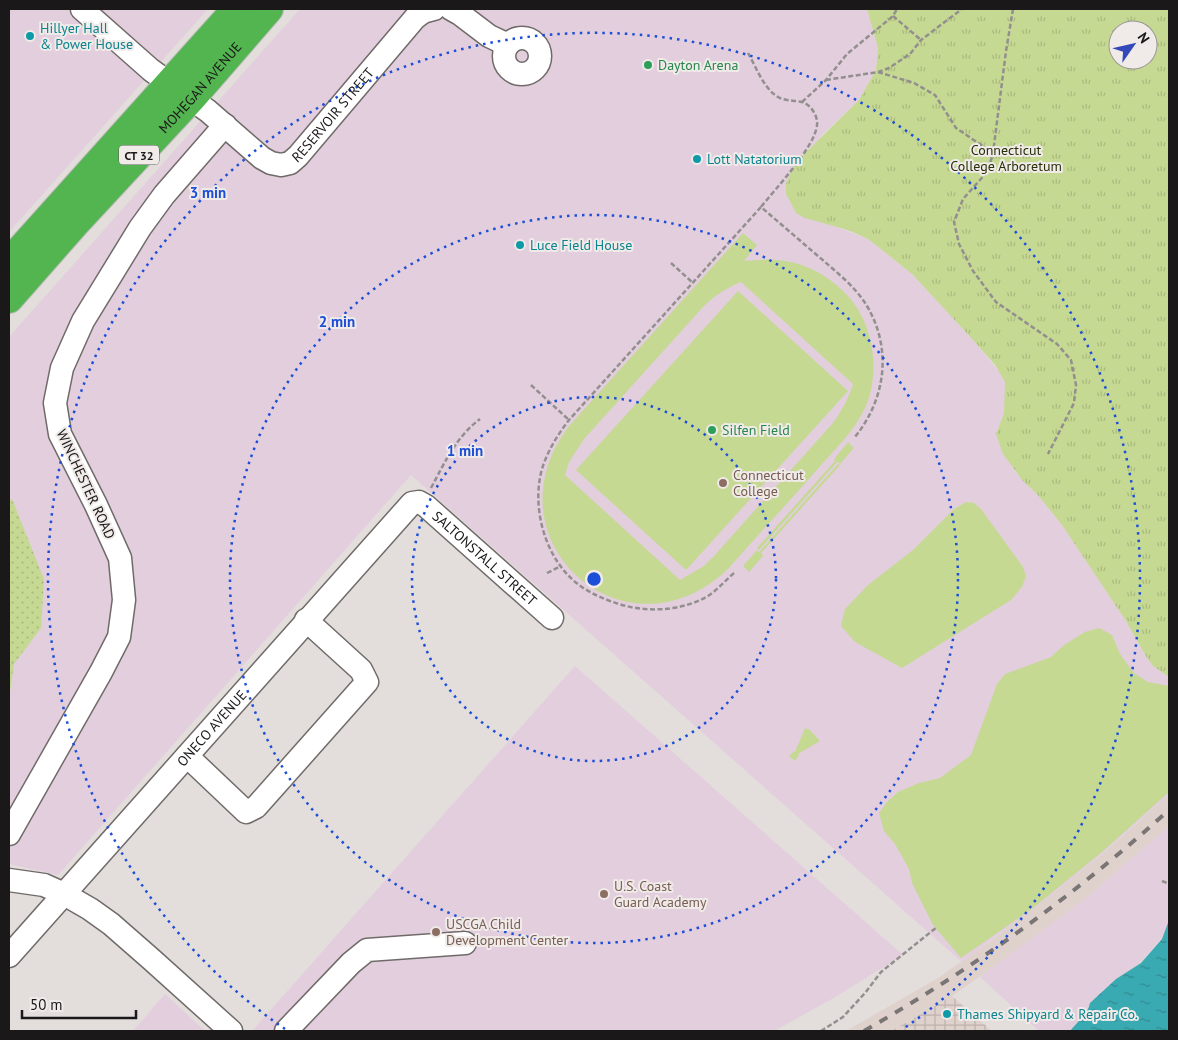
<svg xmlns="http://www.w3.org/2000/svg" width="1178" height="1040" font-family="'PT Sans',sans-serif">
<defs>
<pattern id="industrial-grid" width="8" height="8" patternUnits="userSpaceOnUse" patternTransform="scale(1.25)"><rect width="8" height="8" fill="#dfd1cc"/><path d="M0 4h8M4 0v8" fill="none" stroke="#bfb3ae"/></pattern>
<pattern id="park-tufts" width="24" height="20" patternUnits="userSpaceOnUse" patternTransform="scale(1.25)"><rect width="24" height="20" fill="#c6d993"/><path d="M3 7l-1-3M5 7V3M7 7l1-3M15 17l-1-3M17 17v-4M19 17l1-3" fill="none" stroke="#aaba7e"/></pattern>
<pattern id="garden-dots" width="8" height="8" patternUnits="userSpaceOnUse" patternTransform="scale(1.25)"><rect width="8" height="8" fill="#c6d993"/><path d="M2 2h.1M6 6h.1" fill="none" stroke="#aaba7e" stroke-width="1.8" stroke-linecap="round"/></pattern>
<pattern id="water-ripples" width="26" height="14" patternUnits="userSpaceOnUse" patternTransform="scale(1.25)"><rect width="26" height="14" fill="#3aaab2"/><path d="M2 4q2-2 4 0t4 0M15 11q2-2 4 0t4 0" fill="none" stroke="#308990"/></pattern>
</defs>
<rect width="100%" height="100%" fill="#e3dedc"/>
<polygon fill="#dfd1cc" points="1169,795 1169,826 1085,899 1005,959 952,996 891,1031 846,1031 938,978 991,941 1095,860"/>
<polygon fill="url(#industrial-grid)" points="952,996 992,1031 891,1031"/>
<g fill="#e2cedd">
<polygon points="9,9 208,9 9,232"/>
<polygon points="300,9 867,9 878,48 876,70 859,100 824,133 817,142 801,155 786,182 786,194 791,204 827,223 868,239 912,274 973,340 1000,373 1005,382 1006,392 1004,413 996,434 1015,472 1037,494 1062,525 1126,621 1147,658 1153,666 1169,677 1169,795 1070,881 962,962 411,475 58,875 9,864 9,337"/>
<polygon points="575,666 903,955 837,996 774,1031 252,1031"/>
<polygon points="1169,826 1169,920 1163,937 1138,965 1116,979 1091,1003 1084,1015 1070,1031 1039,1031 980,977 1085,899"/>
<polygon points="165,994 205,1031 133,1031"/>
</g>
<g fill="#c6d993" fill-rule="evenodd">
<path d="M743 233 757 245 744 261C785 256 817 264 847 295 874 324 881 372 865 408 854 432 833 451 816 471 787 504 757 536 728 569 625 667 483 539 569 426ZM741 282 853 384C848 399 842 411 832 424L714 556 704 566 680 580 565 475 569 462 584 439 703 307C714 296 726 288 741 282Z"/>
<polygon points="738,291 848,391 686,570 576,470"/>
<polygon points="848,442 854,448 840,464 837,462 759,550 757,548 835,461 834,459"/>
<polygon points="838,464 840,465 761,553 763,556 749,572 743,566 757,550 759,552"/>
<polygon points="966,502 974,503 981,509 1023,567 1026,576 1022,587 1011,600 902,668 855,642 841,626 845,609 868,585 913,550 954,509"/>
<polygon points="1099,628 1112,635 1120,654 1134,673 1148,682 1169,686 1169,792 1102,852 1033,908 961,958 933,925 912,883 909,869 895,844 884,831 879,813 887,802 898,792 919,783 940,778 971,755 997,684 1005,674 1051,657 1064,645 1085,632"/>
<polygon points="805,728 810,730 820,741 798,754 799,755 795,761 789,756 794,751 795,752"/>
</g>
<path fill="url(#park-tufts)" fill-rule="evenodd" d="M867 9H1169V677L1153 666 1147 658 1126 621 1062 525 1037 494 1022 480 1003 454 996 434 1004 413 1005 382 995 365 973 340 912 274 877 246 868 239 848 230 805 218 796 213 786 194V183L795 163 859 100 876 70 878 48ZM1118 30H1148V60H1118Z"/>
<polygon fill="url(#garden-dots)" points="12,499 44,579 41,628 14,664 9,699 9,501"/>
<path fill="url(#water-ripples)" d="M1169 920V1031H1070C1077 1022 1088 1014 1090 1003L1116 979 1141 963 1162 939Z"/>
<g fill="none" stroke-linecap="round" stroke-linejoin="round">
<defs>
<g id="minor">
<path id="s1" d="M82 9 151 70 208 111 262 158 271 163 281 165 290 163 298 156 415 18 423 12 434 9"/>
<polyline points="451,9 460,14 489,36 508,45"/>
<circle cx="522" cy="56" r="18"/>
<polyline points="187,756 246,812 256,807 367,682 361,670 306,620"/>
<polyline points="9,834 101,672 119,637 124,600 120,558 96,505 60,434 55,403 62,368 83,321 140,228 164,195 225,125"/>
<polyline points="9,880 44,885 64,894 90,909 111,924 151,959 231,1031"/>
<path id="s2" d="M9 956 412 503 419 502 426 506 552 618"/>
<polyline points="286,1031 351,963 367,950 465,943"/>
</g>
<g id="highway">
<polyline points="9,262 236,9"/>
<path id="s3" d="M9 299 75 224 191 99 269 9"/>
</g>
</defs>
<use href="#minor" stroke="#706b69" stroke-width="25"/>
<use href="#highway" stroke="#bababa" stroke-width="30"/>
<g stroke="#938f8e" stroke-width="2.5" stroke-dasharray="5 2.5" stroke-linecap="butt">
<polyline points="1013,9 1006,51 993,153 988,171 963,199 954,222 959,244 973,271 996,302 1057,344 1071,360 1076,385 1074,403 1048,454"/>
<polyline points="893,16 921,40"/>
<path d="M748 53C756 67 764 89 778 97 788 103 802 98 810 107 814 111 818 119 817 125 815 147 776 188 761 207"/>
<polyline points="878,72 914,83 935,95 956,128 993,153"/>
<polyline points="826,80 878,72 889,68 910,54 921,40 962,9"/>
<polyline points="802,102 826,80 847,54 893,16 897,9"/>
<polyline points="671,263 692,282"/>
<polyline points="531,385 569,420"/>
<path d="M431 488C445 462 456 437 480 419"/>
<polyline points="547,573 561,566"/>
<path d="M734 573C725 581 717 590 708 596 682 611 647 613 619 604 600 598 580 589 567 574 541 546 531 498 544 463 550 447 559 433 569 420L761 207C782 225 804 244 825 262 840 275 857 289 867 306 893 350 885 401 854 438"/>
<polyline points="1162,881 1169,884"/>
<polyline points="821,1031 843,1017 865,993 881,972 937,927"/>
</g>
<use href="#minor" stroke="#fff" stroke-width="22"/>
<use href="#highway" stroke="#52b54f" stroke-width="28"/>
<path stroke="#787574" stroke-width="4" stroke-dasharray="9 9" stroke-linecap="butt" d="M864 1031C974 968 1075 895 1169 810"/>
</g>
<g fill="none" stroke="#1d4ed8" stroke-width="2.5" stroke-dasharray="2.5 5">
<circle cx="594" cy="579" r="182"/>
<circle cx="594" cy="579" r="364"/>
<path d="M285 1029A546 546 0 1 1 903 1029"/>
</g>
<g fill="#0f9aa8" stroke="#f0ebe9" stroke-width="2">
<circle cx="30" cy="36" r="5"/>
<circle cx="697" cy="159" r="5"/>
<circle cx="520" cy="245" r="5"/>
<circle cx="947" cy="1014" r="5"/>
</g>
<g fill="#2e9e5b" stroke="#f0ebe9" stroke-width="2">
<circle cx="648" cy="65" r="5"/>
<circle cx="712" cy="430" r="5"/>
</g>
<g fill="#8d6e63" stroke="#f0ebe9" stroke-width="2">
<circle cx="723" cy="483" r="5"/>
<circle cx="604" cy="894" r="5"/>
<circle cx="436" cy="932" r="5"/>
</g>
<g text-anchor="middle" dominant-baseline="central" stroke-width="4" stroke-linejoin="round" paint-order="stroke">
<rect fill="#f0ebe9" stroke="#5a5757" stroke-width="1" x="119" y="145.5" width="40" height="19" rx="4"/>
<g font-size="12" font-weight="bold" fill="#1a1818">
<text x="139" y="155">CT 32</text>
</g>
<g font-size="14" fill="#0d838f" stroke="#f0ebe9" text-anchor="start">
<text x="40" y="28">Hillyer Hall<tspan x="40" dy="16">&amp; Power House</tspan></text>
<text x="707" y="159">Lott Natatorium</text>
<text x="530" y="245">Luce Field House</text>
<text x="957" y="1014">Thames Shipyard &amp; Repair Co.</text>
</g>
<g font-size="14" fill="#27864d" stroke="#f0ebe9" text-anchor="start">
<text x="658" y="65">Dayton Arena</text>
<text x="722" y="430">Silfen Field</text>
</g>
<g font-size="14" fill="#1a1818" stroke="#f0ebe9">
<text stroke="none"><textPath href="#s3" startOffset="285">MOHEGAN AVENUE</textPath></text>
<text stroke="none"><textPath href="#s1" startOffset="328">RESERVOIR STREET</textPath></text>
<text transform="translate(86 484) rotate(65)">WINCHESTER ROAD</text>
<text stroke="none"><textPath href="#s2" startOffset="700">SALTONSTALL STREET</textPath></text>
<text stroke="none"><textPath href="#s2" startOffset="305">ONECO AVENUE</textPath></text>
</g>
<g font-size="14" fill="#293109" stroke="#f0ebe9">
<text x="1006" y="150">Connecticut<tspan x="1006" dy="16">College Arboretum</tspan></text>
</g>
<g font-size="14" fill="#785e54" stroke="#f0ebe9" text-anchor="start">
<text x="733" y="475">Connecticut<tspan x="733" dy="16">College</tspan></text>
<text x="614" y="886">U.S. Coast<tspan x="614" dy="16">Guard Academy</tspan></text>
<text x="446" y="924">USCGA Child<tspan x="446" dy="16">Development Center</tspan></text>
</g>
</g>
<circle cx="594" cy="579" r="8" fill="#1d4ed8" stroke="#f0ebe9" stroke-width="2.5"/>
<g font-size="15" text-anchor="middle" font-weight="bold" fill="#1d4ed8" stroke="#f0ebe9" stroke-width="4" stroke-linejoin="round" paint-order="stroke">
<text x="208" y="198">3 min</text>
<text x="337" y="327">2 min</text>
<text x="465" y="456">1 min</text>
</g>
<rect width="1178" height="1040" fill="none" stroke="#1a1818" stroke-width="20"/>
<g transform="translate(1133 45) rotate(56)"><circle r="24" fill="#f0ebe9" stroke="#9a9795"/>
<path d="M0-4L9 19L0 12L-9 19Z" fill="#3448ba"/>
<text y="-8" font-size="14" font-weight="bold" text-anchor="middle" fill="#1a1818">N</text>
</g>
<path d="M22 1010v8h114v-8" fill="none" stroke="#1a1818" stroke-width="2.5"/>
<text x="30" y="1010" font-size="15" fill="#1a1818" stroke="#f0ebe9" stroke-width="4" paint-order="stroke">50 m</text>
</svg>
